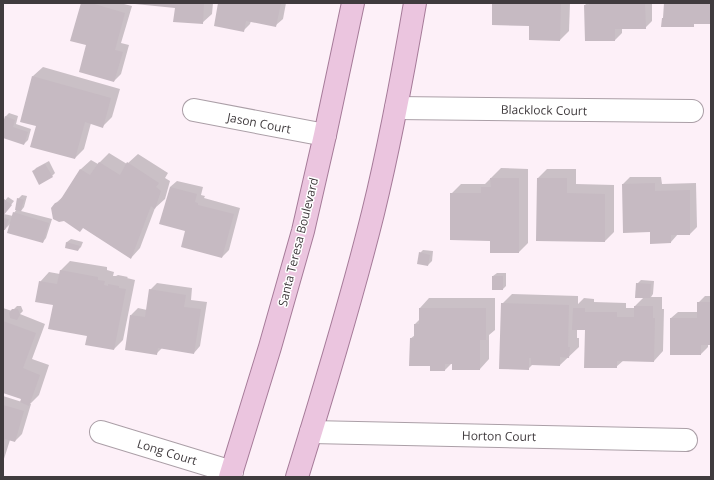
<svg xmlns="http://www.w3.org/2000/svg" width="714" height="480" font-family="'Open Sans',sans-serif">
<rect width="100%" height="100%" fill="#fdf0f8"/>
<g fill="#0003">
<polygon points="82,3 120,3 132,6 121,43 129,45 121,74 114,81 88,44"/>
<polygon points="137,3 213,3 212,14 202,23 176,7"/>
<polygon points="219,3 286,3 283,19 276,25 251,21 250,24 243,31"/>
<polygon points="493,3 570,3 569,31 560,40 530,25"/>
<polygon points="587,3 652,3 652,21 645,28 622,28 622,33 615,40 585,5"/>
<polygon points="43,67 120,89 112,117 103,126 91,123 84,149 75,158 37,125 33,76"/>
<polygon points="9,113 18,116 16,124 31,129 28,140 24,144 3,137 3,126 6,116"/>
<polygon points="109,153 127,164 138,154 168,173 165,178 170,181 165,199 155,208 140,248 131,258 56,203 66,194 81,169 91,160 98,164"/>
<polygon points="49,161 55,173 52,176 33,172 36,168"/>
<polygon points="501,168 528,169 528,243 519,252 491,240 451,194 461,184 485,184"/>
<polygon points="547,169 576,169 576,184 614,185 614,232 605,241 538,178"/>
<polygon points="630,177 661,177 662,184 696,183 697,227 690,234 678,234 671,242 651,231 623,184"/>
<polygon points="177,181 203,187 201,195 205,196 204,198 240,208 229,250 222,257 186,230 170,187"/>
<polygon points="22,195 27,196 24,207 21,211 52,219 46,238 43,242 11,223 5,229 3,229 3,203 8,197 14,201 4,214 13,216 14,213 17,209 18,199"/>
<polygon points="71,239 83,242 81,247 78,250 66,247 67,242"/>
<polygon points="423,250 433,251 432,261 428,265 420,253"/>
<polygon points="70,261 107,267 107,270 114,272 113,276 116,276 118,275 128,277 127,278 135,280 123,340 114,349 88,335 54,304 40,282 49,272 60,274 61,270"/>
<polygon points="497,273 506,273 506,286 503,289 493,276"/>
<polygon points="641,280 654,281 653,294 651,297 662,297 662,309 664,309 663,351 654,361 624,360 616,367 586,329 577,329 577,338 579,338 579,347 560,365 533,364 528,369 502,304 512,294 578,296 578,304 584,298 594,299 594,302 626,303 626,308 635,308 635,306 644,297 637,284"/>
<polygon points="157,283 192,288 191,300 207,302 200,346 194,353 162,348 156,354 131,315 138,308 147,310 150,290"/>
<polygon points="705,296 711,296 711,344 708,344 708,347 701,354 671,318 678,312 698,312 698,303"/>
<polygon points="429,298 495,298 495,330 489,335 489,359 480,369 453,362 445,370 431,365 410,339 415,335 415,324 420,319 420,308"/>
<polygon points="17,306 21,306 23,311 20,314 45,324 32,359 49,365 39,395 30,404 31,404 22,434 15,441 10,440 3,462 3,396 22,402 23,399 3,392 3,308 12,311"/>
</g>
<g fill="#c6bac2">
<polygon points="81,3 91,3 125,13 115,50 123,52 114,82 79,72 86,45 70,41"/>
<polygon points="135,3 204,3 203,24 173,22 175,8 135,4"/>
<polygon points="218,3 281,3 276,27 246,21 244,32 214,26"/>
<polygon points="492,3 561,3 560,41 529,40 529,26 492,25"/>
<polygon points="589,3 645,3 646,29 615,29 615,41 585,41 584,5 589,5"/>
<polygon points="664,3 711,3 711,24 694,24 694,27 661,27 662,18 663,18"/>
<polygon points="32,76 111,98 103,128 85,122 75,159 30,147 36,126 20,122"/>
<polygon points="5,116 15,120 13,127 28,132 24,145 3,138 3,123"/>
<polygon points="99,162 120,175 127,162 159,183 156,187 161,191 155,209 151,206 131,259 83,228 80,232 64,221 59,222 53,219 51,208 55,203 59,202 80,169 90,175"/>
<polygon points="45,164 53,177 39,185 32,171"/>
<polygon points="490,178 519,178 519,253 490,253 490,241 450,240 450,193 481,193 481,187 491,187"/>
<polygon points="537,178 567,178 567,193 605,194 605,242 536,241"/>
<polygon points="655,183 655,191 690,190 690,235 671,235 671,243 650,244 650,232 623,233 622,184"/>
<polygon points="170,187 197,194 195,202 198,203 198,205 234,214 222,258 181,247 185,231 159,224"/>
<polygon points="17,198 24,200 21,211 15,210"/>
<polygon points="4,199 12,205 3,216 3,201"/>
<polygon points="13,212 49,223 43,243 7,233"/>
<polygon points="3,218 9,219 5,230 3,230"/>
<polygon points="66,242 80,246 78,251 65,248"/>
<polygon points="419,252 430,255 428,266 417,264"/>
<polygon points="60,270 98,277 98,280 105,281 104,285 108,286 108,284 119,286 119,288 126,289 114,350 85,345 87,336 48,329 53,305 35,302 39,281 57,284"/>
<rect x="492" y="276" width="11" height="14"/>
<polygon points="636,283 651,284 650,298 635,298"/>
<polygon points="149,289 186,295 184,307 201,309 194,354 158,348 157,355 125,350 130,315 145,317"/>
<polygon points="697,302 711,302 711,345 701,345 701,355 670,355 670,318 697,318"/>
<polygon points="501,303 569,305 568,347 570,347 569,358 560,357 560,366 531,365 531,358 529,358 529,370 499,369"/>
<polygon points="634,306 653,306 653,318 655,318 654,362 617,361 617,368 584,368 585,330 572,330 573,308 585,308 585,312 617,312 617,317 634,317"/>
<polygon points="419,308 486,308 486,340 480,340 480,370 452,370 452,364 445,364 445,371 430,371 430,366 409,366 410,338 414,338 414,324 419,324"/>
<polygon points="12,309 18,309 20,315 17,320 10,318 9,313"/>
<polygon points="3,321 36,333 23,368 40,375 29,406 20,402 21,399 3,393"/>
<polygon points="3,405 24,411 15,442 5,439 3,446"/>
</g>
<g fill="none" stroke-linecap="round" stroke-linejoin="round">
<defs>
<g id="minor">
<polyline points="396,108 692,111"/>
<polyline points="194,110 325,135"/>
<polyline points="101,432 232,472"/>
<polyline points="311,432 686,440"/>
</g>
<g id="major">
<polyline points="230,477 270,347 303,231 325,135 353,3"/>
<path d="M297 477C324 390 351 302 373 213 390 144 403 73 415 3"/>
</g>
</defs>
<use href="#minor" stroke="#ab9fa7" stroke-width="24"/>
<use href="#major" stroke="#a67b99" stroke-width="24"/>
<use href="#minor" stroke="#fff" stroke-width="22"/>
<use href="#major" stroke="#ebc5df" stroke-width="22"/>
</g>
<g text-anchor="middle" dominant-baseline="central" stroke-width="3" stroke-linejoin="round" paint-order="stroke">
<g font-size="12" fill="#403b3e" stroke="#fff">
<text transform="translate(544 110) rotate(1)">Blacklock Court</text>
<text transform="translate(259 123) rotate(11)">Jason Court</text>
<text transform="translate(298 242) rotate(-76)">Santa Teresa Boulevard</text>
<text transform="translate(499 436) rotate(1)">Horton Court</text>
<text transform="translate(167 452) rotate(17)">Long Court</text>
</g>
</g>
<rect width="714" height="480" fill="none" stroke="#403b3e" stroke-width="8"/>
</svg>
